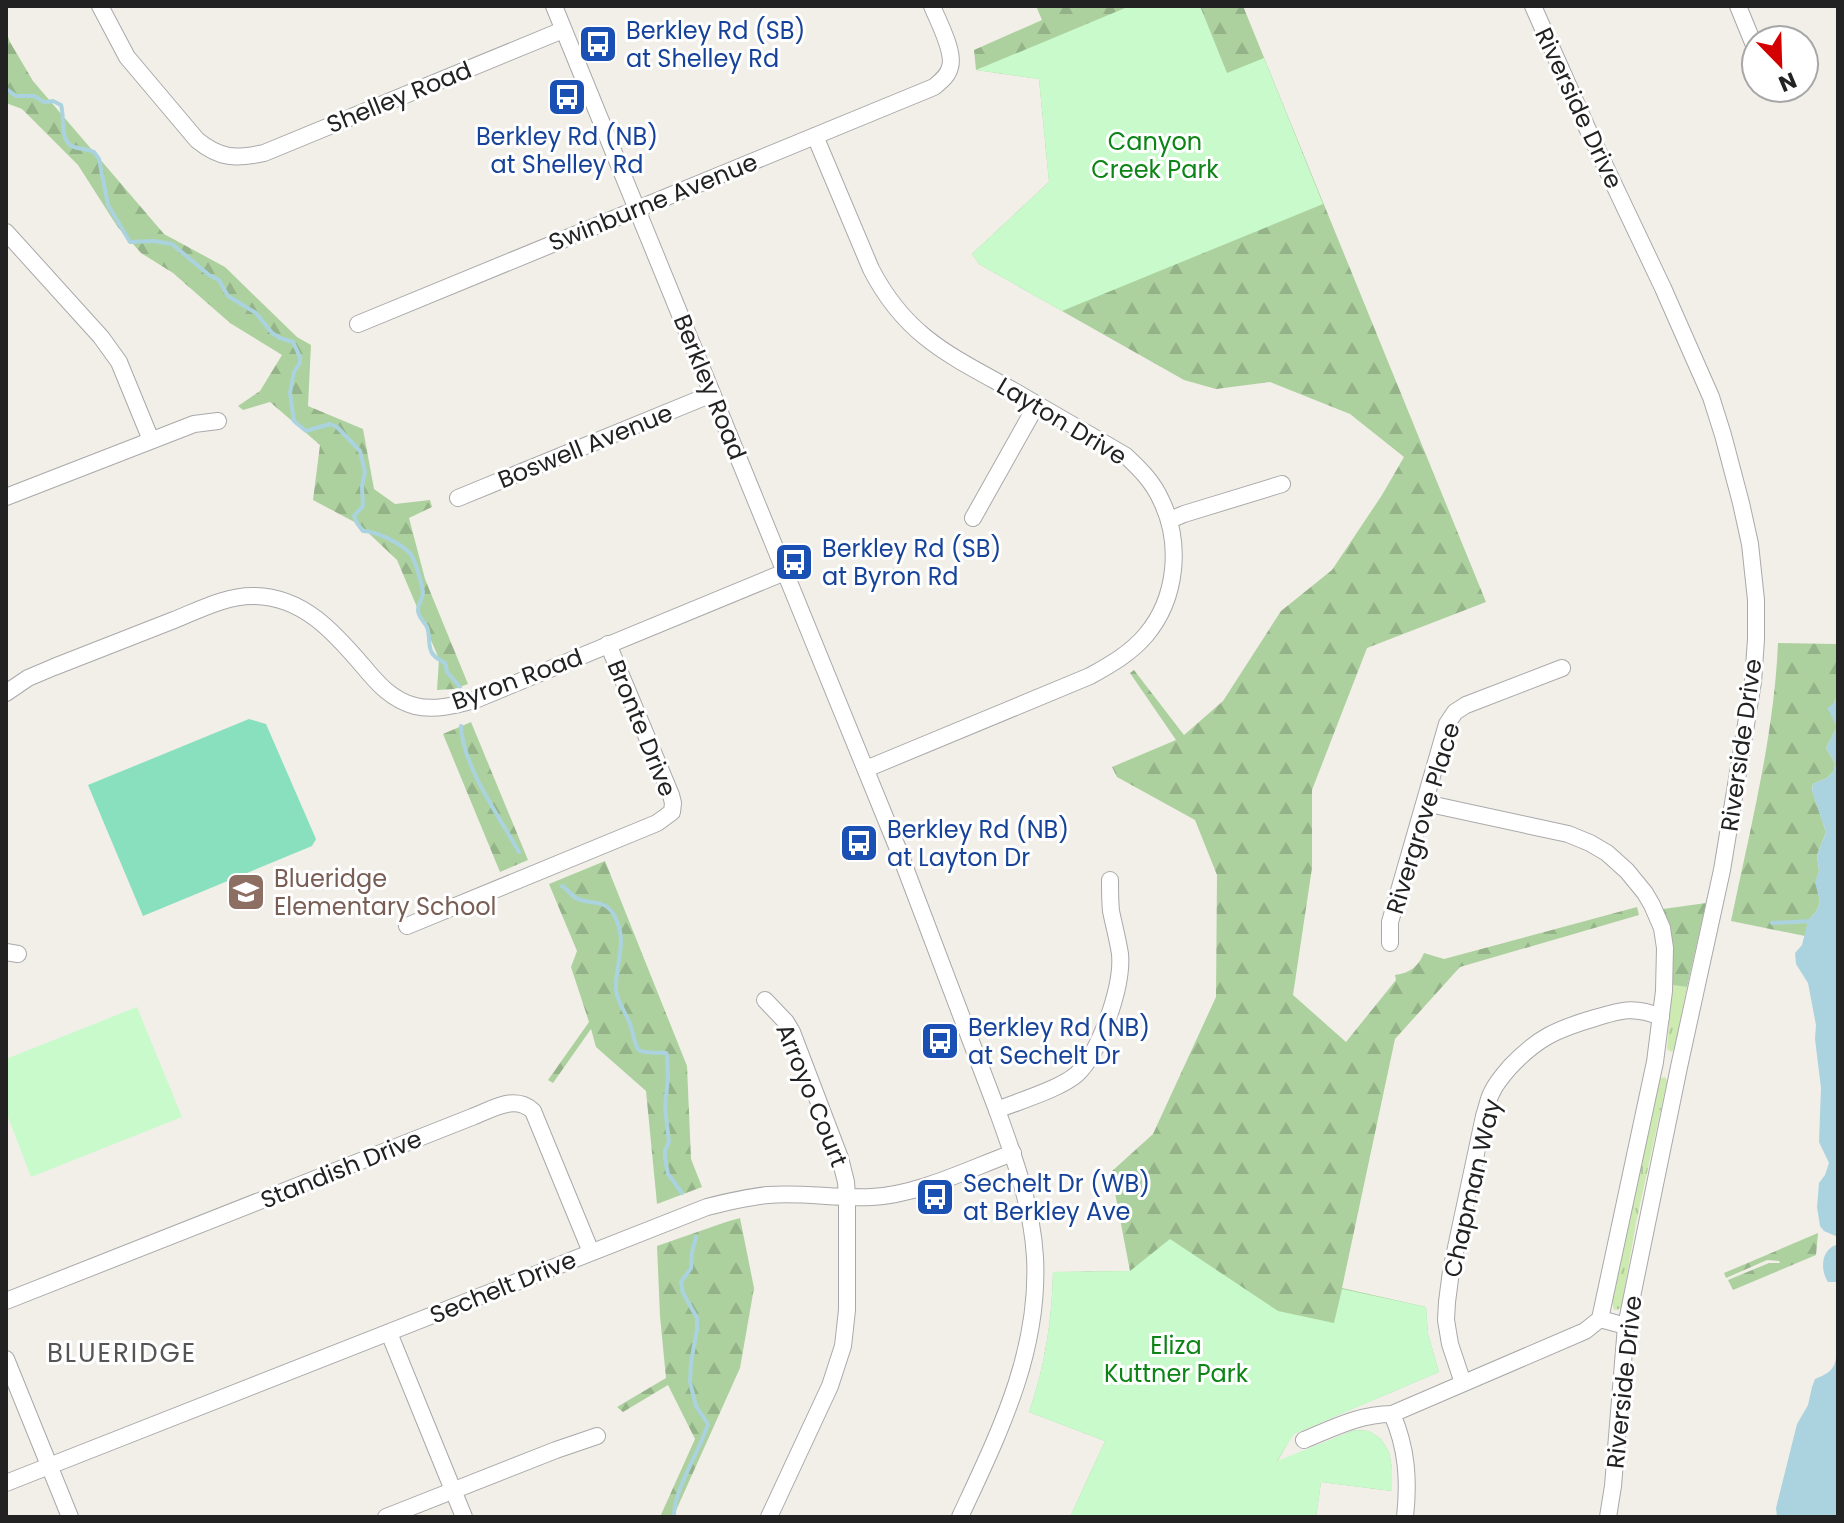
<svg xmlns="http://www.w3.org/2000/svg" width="1844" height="1523" font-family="Poppins,sans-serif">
<defs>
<pattern id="grass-tufts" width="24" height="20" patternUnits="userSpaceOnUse" patternTransform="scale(2)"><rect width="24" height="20" fill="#cdebb0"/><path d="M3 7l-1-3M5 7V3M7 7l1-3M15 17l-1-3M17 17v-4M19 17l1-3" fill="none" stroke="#b0c997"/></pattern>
<pattern id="forest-firs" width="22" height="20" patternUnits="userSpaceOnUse" patternTransform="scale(2)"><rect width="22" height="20" fill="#add19e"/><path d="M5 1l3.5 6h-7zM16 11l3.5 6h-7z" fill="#95b388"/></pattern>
</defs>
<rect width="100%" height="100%" fill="#f2efe9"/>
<g fill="url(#grass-tufts)">
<polygon points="1672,985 1687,987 1674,1050 1671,1052 1667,1049"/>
<polygon points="1665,1077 1667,1081 1636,1223 1622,1304 1620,1309 1614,1310 1612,1302 1659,1080 1661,1078"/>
</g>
<g fill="url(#forest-firs)">
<path d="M1036 6H1243L1486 602 1367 648 1312 790V868L1293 995 1346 1042 1396 980 1395 975C1410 973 1418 967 1424 953L1444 959 1637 907 1639 915 1460 967 1395 1039 1342 1288 1426 1307 1428 1334 1439 1372 1293 1434 1277 1462 1355 1430 1369 1431 1381 1439 1389 1452 1392 1468V1491L1321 1482 1316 1517H1070L1105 1441 1029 1412C1045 1366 1052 1320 1053 1272L1130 1271 1111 1172 1153 1134 1216 997 1217 875 1195 820 1117 777 1112 767 1176 740 1130 673 1134 670 1184 735 1223 701 1281 611 1332 570 1382 495 1404 457 1350 414 1270 382 1216 389 1184 380 979 264 972 254 1049 182 1039 79 976 70 974 50 1042 20Z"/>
<polygon points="6,31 10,42 33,81 164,234 225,267 297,337 311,345 308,406 363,429 374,489 395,504 430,500 432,507 409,518 425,579 468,684 454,689 437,690 439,659 397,560 360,525 313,500 320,445 270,402 243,410 238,406 260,391 282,355 230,323 173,273 141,253 117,226 78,165 22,109 6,103"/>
<path d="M1778 643 1837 644 1838 692 1834 703 1837 727 1826 748 1835 763 1834 771 1827 778 1813 784 1812 790 1826 832 1817 855 1819 871 1816 882 1820 902 1817 910 1808 921 1805 936 1731 921C1750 829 1774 737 1778 643Z"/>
<polygon points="471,722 528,860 500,872 443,734"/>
<polygon points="605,861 687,1066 691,1159 702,1187 657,1204 646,1091 596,1047 591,1029 553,1083 548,1080 589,1022 571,967 577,951 549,884"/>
<path d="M1706 903 1687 987 1672 985C1672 958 1671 934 1663 909Z"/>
<polygon points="740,1218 754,1288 740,1368 674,1515 676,1517 660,1517 695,1439 668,1385 623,1412 617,1407 666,1378 660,1316 657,1246 726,1222"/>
<polygon points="1818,1233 1816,1255 1733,1290 1728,1280 1769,1263 1780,1263 1779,1261 1767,1260 1726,1278 1724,1273"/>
</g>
<g fill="#c8facc">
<polygon points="1130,6 1200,6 1227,73 1264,58 1323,204 1062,311 979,264 972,254 1049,182 1039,79 976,70"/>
<polygon points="137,1007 182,1117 31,1177 6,1112 6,1059"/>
<path d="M1170 1239 1278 1311 1334 1323 1342 1289 1426 1307 1428 1334 1439 1372 1294 1434 1277 1461 1355 1430 1369 1431 1381 1439 1389 1452 1392 1468V1491L1321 1482 1316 1517H1070L1105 1441 1029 1412C1045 1366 1052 1320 1053 1272L1130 1271Z"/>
</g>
<polygon fill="#88e0be" points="249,719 266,724 316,839 312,846 143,916 88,785"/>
<g fill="#aad3df">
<polygon points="1838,692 1838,1237 1824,1231 1820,1226 1817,1207 1819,1183 1825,1175 1829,1163 1819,1142 1821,1088 1815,1039 1816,1025 1808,983 1796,964 1795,953 1802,945 1808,921 1817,910 1820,902 1815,882 1819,871 1817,855 1826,832 1812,791 1813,784 1827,778 1834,771 1835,763 1826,748 1837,727 1827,708 1834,703"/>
<path d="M1838 1242V1282H1828C1820 1270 1821 1250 1836 1245Z"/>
<path d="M1838 1343V1517H1777L1776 1508 1797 1424 1808 1405 1812 1387 1815 1379C1838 1370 1835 1363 1838 1343Z"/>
</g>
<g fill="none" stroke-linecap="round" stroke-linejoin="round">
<g stroke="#aad3df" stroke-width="4">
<path d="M6 89 16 96H34C44 101 41 104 53 101L61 105C65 117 59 142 74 147 80 149 87 149 94 152L99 159 108 205 130 242 154 241 172 244 209 275 219 280 228 296 256 313 272 333 280 338 293 342 300 357V363L294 372 290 393 294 421 306 431 330 424 337 427 360 451 365 472 362 486 363 506 354 516 357 523 363 531C376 531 405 545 412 556 417 566 421 582 423 592 423 600 418 603 418 610 418 617 424 621 427 627 430 634 428 644 431 651 433 657 440 660 445 663L447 672 460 687"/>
<path d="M461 726C462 765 500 818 519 852"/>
<path d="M562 886C567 889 571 895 576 898 591 906 603 897 614 915 629 943 615 961 616 989 616 1000 626 1013 630 1024 640 1054 630 1052 666 1053L667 1055 668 1076 665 1108 669 1142 665 1150V1158L668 1174 682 1193"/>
<polyline points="1772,923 1814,921"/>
<path d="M674 1517C673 1491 700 1451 708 1424L696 1406 690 1382 691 1362 697 1330V1318L683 1293 681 1282 691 1268 692 1252 696 1237"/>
</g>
<defs>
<g id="minor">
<path d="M100 6 127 57 197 140C220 159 236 159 264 153L563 30"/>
<path d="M554 6 898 849 997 1110C1014 1157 1032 1206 1035 1257 1040 1352 999 1433 960 1517"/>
<polyline points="1533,6 1588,130 1663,288 1711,397 1723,435 1741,503 1750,544 1756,600 1756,639 1753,682 1722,870 1679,1067 1626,1326 1613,1486 1608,1517"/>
<polyline points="1738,6 1756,50"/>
<path d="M815 136 871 269C906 337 951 356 1014 391 1051 413 1089 434 1126 456 1140 469 1153 482 1161 500 1182 543 1177 598 1146 635 1131 653 1110 665 1090 676L866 769"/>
<polyline points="6,232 101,337 119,362 151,440"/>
<path d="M358 324 934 87C941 81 948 76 950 67 955 52 938 21 932 6"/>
<polyline points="6,497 194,424 218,421"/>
<polyline points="458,498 712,394"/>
<polyline points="973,518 1037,404"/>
<polyline points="1170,520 1184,514 1282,484"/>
<path d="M6 693 28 678 54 667C94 651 134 636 174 620 199 610 227 595 255 596 303 597 334 632 363 666 378 684 392 700 415 706 435 711 456 705 475 700L785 572"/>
<polyline points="1425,803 1568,834 1590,843 1607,853 1627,871 1645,893 1652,905 1662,928 1665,948 1664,991 1655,1062 1600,1319"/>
<polyline points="407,926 657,823 672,812 673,803 671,795 608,644"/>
<polyline points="1390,943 1390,922 1447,724 1455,712 1466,705 1562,668"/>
<polyline points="6,952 18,954"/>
<polyline points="765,1000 786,1022 792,1032 840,1158 846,1182 847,1196 847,1310 843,1346 830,1386 769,1517"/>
<path d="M997 1110C1019 1101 1060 1089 1077 1074 1100 1052 1123 986 1120 954 1118 940 1114 926 1111 911 1110 901 1110 891 1110 880"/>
<path d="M6 1301 472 1117C493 1109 515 1094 533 1111L591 1252"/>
<polyline points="389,1333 464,1517"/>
<polyline points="6,1359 70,1517"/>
<path d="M1463 1383 1450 1344 1446 1320 1447 1302 1451 1271 1484 1116C1487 1108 1488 1099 1492 1092 1496 1083 1504 1074 1510 1067 1537 1038 1557 1029 1595 1018 1621 1010 1634 1006 1661 1017"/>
<path d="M1392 1414C1407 1448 1409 1481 1405 1517"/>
<path d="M1304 1440C1333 1428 1360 1414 1392 1414L1585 1331 1600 1319 1626 1326"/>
<path d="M6 1483 707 1207C727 1202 747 1197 768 1195 802 1192 838 1199 872 1197 921 1194 968 1169 1013 1153"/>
<polyline points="386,1517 556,1450 597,1436"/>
</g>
</defs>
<use href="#minor" stroke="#a9a9a9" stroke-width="18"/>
<use href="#minor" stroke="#fff" stroke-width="16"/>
</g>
<defs>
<symbol id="bus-square" viewBox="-11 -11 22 22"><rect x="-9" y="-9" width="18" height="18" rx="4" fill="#1a4fb4" stroke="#fff"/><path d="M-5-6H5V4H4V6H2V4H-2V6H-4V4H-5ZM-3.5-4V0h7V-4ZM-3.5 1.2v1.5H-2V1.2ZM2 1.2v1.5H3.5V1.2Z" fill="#fff"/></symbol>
<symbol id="school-square" viewBox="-11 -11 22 22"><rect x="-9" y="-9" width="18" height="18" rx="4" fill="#8d6e63" stroke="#fff"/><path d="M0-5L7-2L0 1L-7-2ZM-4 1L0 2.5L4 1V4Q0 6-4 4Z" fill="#fff"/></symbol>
</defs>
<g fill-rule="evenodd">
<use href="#bus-square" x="576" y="22" width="44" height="44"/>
<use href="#bus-square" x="545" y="75" width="44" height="44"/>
<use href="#bus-square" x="772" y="540" width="44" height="44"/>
<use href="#bus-square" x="837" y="821" width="44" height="44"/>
<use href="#school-square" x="224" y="870" width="44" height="44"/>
<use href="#bus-square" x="918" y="1019" width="44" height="44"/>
<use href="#bus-square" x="913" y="1175" width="44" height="44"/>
</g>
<g text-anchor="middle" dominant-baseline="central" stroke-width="6" stroke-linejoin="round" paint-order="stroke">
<g font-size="24" fill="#164399" stroke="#fff" text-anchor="start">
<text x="626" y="30">Berkley Rd (SB)<tspan x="626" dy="28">at Shelley Rd</tspan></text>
<text x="567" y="136" text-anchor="middle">Berkley Rd (NB)<tspan x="567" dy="28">at Shelley Rd</tspan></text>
<text x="822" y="548">Berkley Rd (SB)<tspan x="822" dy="28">at Byron Rd</tspan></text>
<text x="887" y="829">Berkley Rd (NB)<tspan x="887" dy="28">at Layton Dr</tspan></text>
<text x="968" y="1027">Berkley Rd (NB)<tspan x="968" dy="28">at Sechelt Dr</tspan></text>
<text x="963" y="1183">Sechelt Dr (WB)<tspan x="963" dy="28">at Berkley Ave</tspan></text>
</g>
<g font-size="24" fill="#222" stroke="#fff">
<text transform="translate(399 97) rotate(-22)">Shelley Road</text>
<text transform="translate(1579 108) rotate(65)">Riverside Drive</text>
<text transform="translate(653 202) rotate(-22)">Swinburne Avenue</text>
<text transform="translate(710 387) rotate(68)">Berkley Road</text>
<text transform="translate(1062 421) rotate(31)">Layton Drive</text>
<text transform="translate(585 446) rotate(-22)">Boswell Avenue</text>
<text transform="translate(517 679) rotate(-20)">Byron Road</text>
<text transform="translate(642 728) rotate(68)">Bronte Drive</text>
<text transform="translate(1741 745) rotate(-82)">Riverside Drive</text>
<text transform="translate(1423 818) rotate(-73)">Rivergrove Place</text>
<text transform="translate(812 1095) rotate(68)">Arroyo Court</text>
<text transform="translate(341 1169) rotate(-22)">Standish Drive</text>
<text transform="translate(1472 1188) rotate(-77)">Chapman Way</text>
<text transform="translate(503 1287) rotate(-22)">Sechelt Drive</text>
<text transform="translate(1624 1382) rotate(-84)">Riverside Drive</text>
</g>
<g font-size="24" fill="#0c8416" stroke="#fff">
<text x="1155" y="141">Canyon<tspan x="1155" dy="28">Creek Park</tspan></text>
<text x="1176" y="1345">Eliza<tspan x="1176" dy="28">Kuttner Park</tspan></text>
</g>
<g font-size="24" fill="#785e54" stroke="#fff" text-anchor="start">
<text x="274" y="878">Blueridge<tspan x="274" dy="28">Elementary School</tspan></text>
</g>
<g font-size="26" letter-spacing="2" fill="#555" stroke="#fff">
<text x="122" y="1353">BLUERIDGE</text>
</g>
</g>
<rect width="1844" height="1523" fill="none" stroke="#222222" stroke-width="16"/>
<g transform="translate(1780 64) rotate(157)"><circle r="38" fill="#ffffff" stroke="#a7a7a7" stroke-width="2"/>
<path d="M0-6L14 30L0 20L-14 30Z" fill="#d40000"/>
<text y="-12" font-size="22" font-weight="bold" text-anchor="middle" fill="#222222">N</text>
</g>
</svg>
